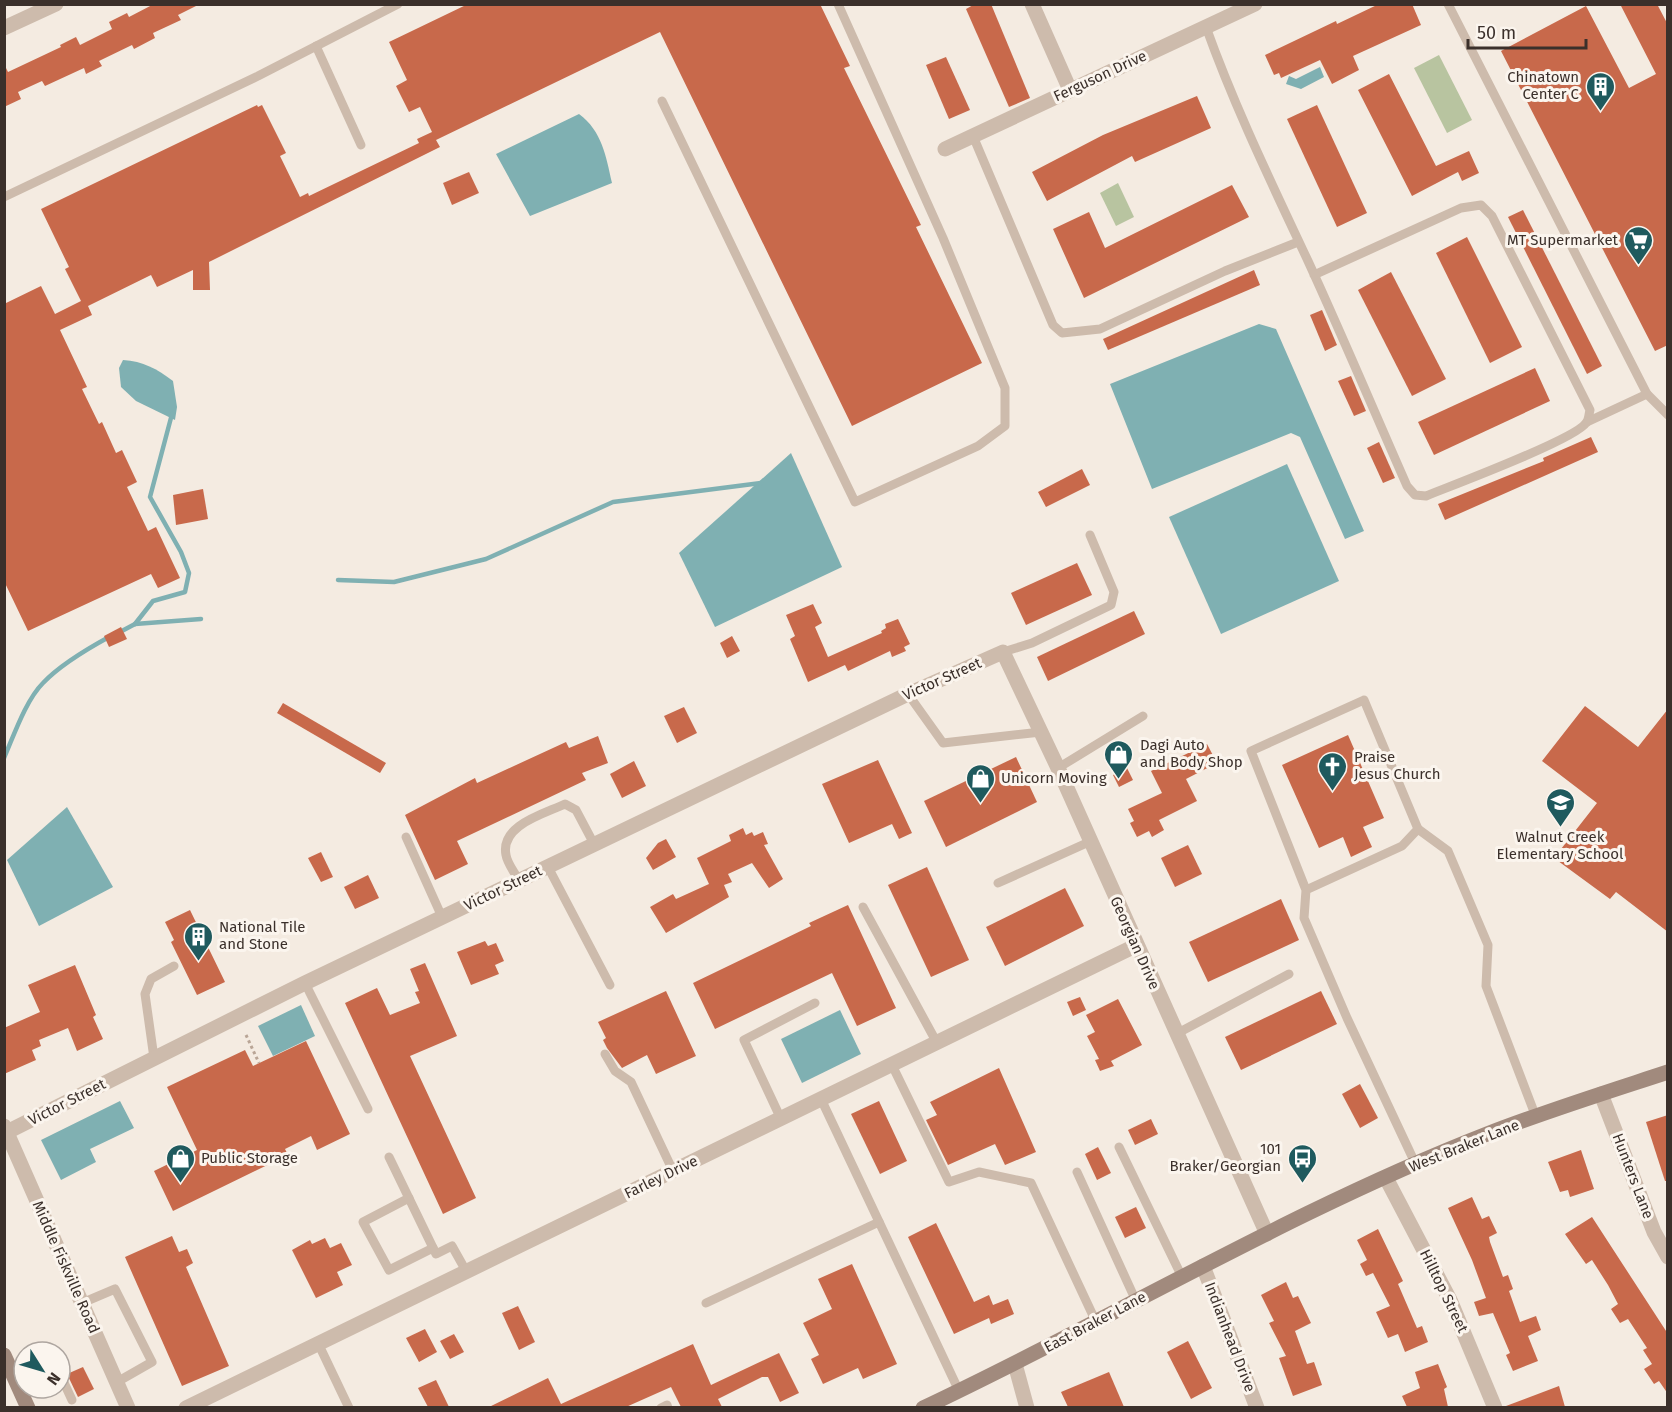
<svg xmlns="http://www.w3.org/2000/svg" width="1672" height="1412" font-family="'Fira Sans',sans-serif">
<rect width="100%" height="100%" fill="#f4ebe1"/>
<g fill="#b8c4a0">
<polygon points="1439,55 1472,120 1447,133 1414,68"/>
<polygon points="1118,183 1134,217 1116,226 1100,193"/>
</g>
<g fill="#7fb0b2">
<polygon points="1320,67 1324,77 1301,89 1286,84 1289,76 1296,79"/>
<path d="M579 114C602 131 606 156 612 183L530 216 496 154Z"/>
<polygon points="1259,324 1276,329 1364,531 1345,539 1300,437 1291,433 1152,489 1110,384"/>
<path d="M123 360C143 361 157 369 173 381L177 407 175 420 136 401 121 387 119 368Z"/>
<polygon points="791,453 842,567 715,627 679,553"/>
<polygon points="1287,464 1339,581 1221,634 1169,517"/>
<polygon points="67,807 113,887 39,926 7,860"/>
<polygon points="301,1005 315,1036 273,1056 258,1026"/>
<polygon points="840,1010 861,1054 802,1083 781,1039"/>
<polygon points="120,1101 134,1128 90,1149 96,1162 61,1180 41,1140"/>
</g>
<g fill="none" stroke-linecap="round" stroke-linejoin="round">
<g stroke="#7fb0b2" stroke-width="4.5">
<polyline points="338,580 394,582 486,559 613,502 761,483"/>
<polyline points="135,624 153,601 185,592 189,573 181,552 150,497 172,414"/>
<polyline points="120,632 135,624 201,619"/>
<path d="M4 758C14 735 26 700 43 683 61 664 87 649 109 637"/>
</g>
</g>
<g fill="#c8694b">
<polygon points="154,4 200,4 178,15 181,20 153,33 155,38 134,49 132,45 99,61 102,66 86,74 84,68 45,86 42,81 18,92 21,99 4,107 4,64 8,72 61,47 60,45 76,37 80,45 112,29 109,22 127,13 129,17"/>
<polygon points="468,4 820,4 850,66 844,68 921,225 916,227 982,363 852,426 660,32 436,140 440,147 209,262 210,290 193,290 193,270 157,287 151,275 88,306 92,315 60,330 87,387 82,389 99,424 102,422 116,453 122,450 137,482 127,487 148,531 156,527 180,578 158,588 151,574 28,631 4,581 4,304 41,286 55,314 81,301 65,269 69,267 41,209 257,105 258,107 262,105 286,153 280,156 300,197 308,193 309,196 419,143 417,139 432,132 420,107 409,112 396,86 407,80 389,42"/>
<polygon points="975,4 991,4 1030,98 1009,107 966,9"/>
<polygon points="1379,4 1412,4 1421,25 1353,56 1359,70 1332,84 1320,60 1281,78 1279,73 1274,75 1265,55 1336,21 1337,24"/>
<polygon points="1620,4 1657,4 1668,25 1668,345 1655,351 1501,51 1586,6 1629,88 1656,74"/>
<polygon points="946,57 970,110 949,119 926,65"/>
<polygon points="1389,74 1436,166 1469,151 1479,173 1462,181 1458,172 1412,196 1358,90"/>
<polygon points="1197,96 1211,128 1135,162 1132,156 1047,201 1032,172 1103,135"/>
<polygon points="1317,105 1367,213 1337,227 1287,119"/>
<polygon points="469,172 479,193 452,205 443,183"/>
<polygon points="1232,185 1249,217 1084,298 1053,229 1089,212 1105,248"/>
<polygon points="1523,210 1602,366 1587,374 1508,217"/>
<polygon points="1467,237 1522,347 1490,363 1436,253"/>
<polygon points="1254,270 1260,285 1108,350 1103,339"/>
<polygon points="1391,272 1446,379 1412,396 1358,290"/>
<polygon points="1322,310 1337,345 1325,351 1310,315"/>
<polygon points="1535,368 1550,401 1434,455 1418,422"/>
<polygon points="1351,376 1366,411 1354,416 1338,381"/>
<polygon points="1591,437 1598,452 1445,520 1438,504 1544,461 1543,458"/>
<polygon points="1379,442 1395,478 1383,483 1367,448"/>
<polygon points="1082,469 1090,485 1046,507 1038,492"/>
<polygon points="203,489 208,519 176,525 173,495"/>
<polygon points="1077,563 1092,595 1026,625 1011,593"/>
<polygon points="813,604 822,623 815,627 828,657 882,633 881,631 886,628 885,624 898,619 910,644 904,647 906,651 892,657 890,651 848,671 845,665 808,682 790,639 795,636 786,615"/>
<polygon points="1134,611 1145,634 1048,681 1037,657"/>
<polygon points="121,627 127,639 109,647 104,636"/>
<polygon points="732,636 740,651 727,658 720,643"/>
<polygon points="283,703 386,763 380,773 277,713"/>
<polygon points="1585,706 1638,747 1668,709 1668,932 1616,892 1610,899 1554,858 1597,803 1542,761"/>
<polygon points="684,707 697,733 677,743 664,716"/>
<polygon points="1348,735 1384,818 1363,827 1372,847 1351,857 1343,837 1319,848 1282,765"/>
<polygon points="598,736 608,763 582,773 586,780 457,841 468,864 435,880 405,815 475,778 477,783 566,742 569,748"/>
<polygon points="1207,744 1217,763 1186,779 1197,801 1159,820 1164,830 1152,837 1149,831 1137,837 1130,823 1134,821 1128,809 1162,793 1151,771"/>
<polygon points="1016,757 1037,802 946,847 924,801"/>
<polygon points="878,760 912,833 899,839 892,824 849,843 822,784"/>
<polygon points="634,761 646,786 622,798 610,774"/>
<polygon points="1127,768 1133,780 1119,787 1113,775"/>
<polygon points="743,828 746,835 752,832 754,836 763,832 768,844 764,845 783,879 769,888 752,863 728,874 732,882 724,885 729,897 666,933 650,907 673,894 676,899 709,884 697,858 731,841 729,835"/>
<polygon points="666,839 676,857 653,870 646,858 658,843"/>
<polygon points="1188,845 1202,874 1175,887 1161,858"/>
<polygon points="321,852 333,877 321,882 308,858"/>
<polygon points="927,867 969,960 931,977 888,885"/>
<polygon points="368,875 379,898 355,909 344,887"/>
<polygon points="1065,888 1084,926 1005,966 986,927"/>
<polygon points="1281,899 1299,940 1208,982 1189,942"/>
<polygon points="848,905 896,1008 857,1026 832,973 715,1029 693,983 811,926 809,923"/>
<polygon points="190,910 225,982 197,995 171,942 174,940 165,922"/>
<polygon points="485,941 488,946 496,943 504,961 495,965 499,974 471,985 457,952"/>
<polygon points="425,963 457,1036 410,1056 476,1198 443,1214 345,1003 377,988 390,1015 420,1003 415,992 419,991 410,969"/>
<polygon points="75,965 96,1015 93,1017 103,1039 77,1051 68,1028 39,1040 41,1046 32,1050 36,1060 4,1074 4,1028 40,1012 28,985"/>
<polygon points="666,991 696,1056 656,1074 647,1055 622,1068 607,1048 603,1040 606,1038 598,1022"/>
<polygon points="1321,991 1337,1024 1241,1070 1225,1037"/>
<polygon points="1080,997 1086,1010 1073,1016 1067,1002"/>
<polygon points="1118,999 1142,1045 1111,1061 1114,1066 1100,1071 1095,1060 1099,1059 1087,1036 1095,1032 1086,1015"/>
<polygon points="306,1041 350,1134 317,1150 311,1136 285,1149 288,1155 173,1211 154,1171 197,1150 167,1087 245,1050 253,1066"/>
<polygon points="999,1068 1036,1152 1005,1165 995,1144 948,1165 926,1120 937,1115 930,1102"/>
<polygon points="1360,1084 1378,1118 1360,1128 1342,1094"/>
<polygon points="879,1101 907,1161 880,1174 851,1114"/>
<polygon points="1668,1115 1668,1181 1665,1181 1646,1122"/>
<polygon points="1151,1119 1158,1134 1135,1145 1128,1130"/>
<polygon points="1098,1147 1111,1173 1097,1180 1085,1154"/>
<polygon points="1581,1150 1594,1189 1570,1197 1568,1190 1560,1192 1548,1162"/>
<polygon points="1472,1197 1482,1219 1489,1216 1497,1233 1489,1237 1490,1242 1503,1277 1508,1275 1513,1289 1509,1291 1520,1322 1536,1316 1541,1330 1528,1336 1538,1361 1513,1371 1506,1355 1510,1353 1493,1313 1479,1316 1474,1302 1486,1298 1472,1260 1448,1208"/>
<polygon points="1136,1207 1146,1228 1125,1238 1115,1217"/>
<polygon points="1592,1217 1668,1334 1668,1394 1659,1381 1654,1384 1644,1369 1652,1364 1643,1350 1647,1348 1628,1319 1620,1323 1611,1309 1618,1304 1608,1285 1592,1260 1586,1264 1565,1234"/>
<polygon points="936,1223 974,1302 989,1295 993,1305 1008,1299 1014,1314 991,1324 989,1318 954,1334 908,1237"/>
<polygon points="1378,1229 1403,1281 1398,1284 1417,1328 1422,1326 1428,1342 1405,1352 1398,1334 1388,1338 1376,1312 1390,1306 1373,1273 1366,1276 1360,1264 1367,1260 1357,1240"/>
<polygon points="172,1236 179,1252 187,1249 193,1263 186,1267 229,1366 182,1386 125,1257"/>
<polygon points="325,1238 330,1248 341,1243 352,1265 337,1272 343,1285 316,1298 292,1250 310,1240 312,1244"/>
<polygon points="852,1264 897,1364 863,1379 858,1368 823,1384 811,1359 819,1355 803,1323 832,1309 818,1279"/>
<polygon points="1286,1282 1293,1298 1298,1296 1311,1323 1295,1331 1307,1364 1314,1362 1322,1385 1293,1396 1279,1358 1286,1356 1269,1323 1274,1321 1261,1295"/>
<polygon points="518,1306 535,1342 519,1350 502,1313"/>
<polygon points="425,1329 437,1352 419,1362 406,1338"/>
<polygon points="454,1334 464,1352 450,1359 440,1341"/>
<polygon points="1188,1341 1212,1388 1191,1399 1167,1352"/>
<polygon points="693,1344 711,1385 779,1353 799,1393 780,1402 768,1377 762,1377 718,1399 722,1407 681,1407 671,1387 626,1407 489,1407 548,1378 561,1404"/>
<polygon points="1438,1364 1447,1387 1444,1389 1448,1407 1407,1407 1402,1396 1420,1388 1415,1372"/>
<polygon points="83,1367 94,1389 78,1397 67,1374"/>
<polygon points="1109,1372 1124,1407 1068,1407 1061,1392"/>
<polygon points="436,1380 449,1407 428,1407 418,1388"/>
<polygon points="1559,1386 1565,1407 1506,1407 1506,1406"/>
</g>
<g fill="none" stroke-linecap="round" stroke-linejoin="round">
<polyline stroke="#b9a596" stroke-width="3" stroke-dasharray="3 3" stroke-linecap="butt" points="246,1035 259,1063"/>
<g stroke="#cdbbac" stroke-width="9">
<polyline points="1448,4 1647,394 1668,415"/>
<path d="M1206 27C1235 108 1272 184 1308 261 1342 335 1374 411 1407 486L1415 495 1426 496C1453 485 1574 440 1586 423 1589 420 1589 413 1590 410L1492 216 1481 205 1461 208 1314 275"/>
<polyline points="316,46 361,145"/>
<polyline points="662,101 855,502 978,446 1005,426 1005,388 943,238 838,4"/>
<polyline points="973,136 1053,325 1062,333 1100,329 1225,271 1298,242"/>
<polyline points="4,197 258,76 398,4"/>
<polyline points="1587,422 1647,394"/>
<polyline points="1003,652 1032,643 1111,605 1114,592 1090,535"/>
<polyline points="908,694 943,743 1041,732"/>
<polyline points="1058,768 1143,716"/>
<polyline points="1418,829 1448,851 1488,945 1486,986 1536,1117"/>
<polyline points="406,837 442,917"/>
<polyline points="548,867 610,985"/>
<path d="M519 881C515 873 507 863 506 855 500 825 544 814 565 804L576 810 594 844"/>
<polyline points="998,883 1089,842"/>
<polyline points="1306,890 1402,846 1418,829 1364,700 1251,751 1306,890 1304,918 1347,1018 1416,1165"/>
<polyline points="863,907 937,1043"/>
<polyline points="305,983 368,1109"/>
<polyline points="1176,1034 1289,974"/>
<polyline points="605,1054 615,1071 631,1082 673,1171"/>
<polyline points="154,1058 145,994 151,979 174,966"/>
<polyline points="892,1065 949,1182 979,1172 1031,1183 1096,1322"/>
<polyline points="821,1099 959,1391"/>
<polyline points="781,1119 744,1040 815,1003"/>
<polyline points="1119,1147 1182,1277"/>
<polyline points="389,1157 436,1254 452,1246 466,1271"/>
<polyline points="1077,1172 1136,1301"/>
<polyline points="409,1198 363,1222 389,1270 433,1248"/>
<polyline points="82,1303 115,1289 152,1362 117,1382"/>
<polyline points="706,1303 879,1222"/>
<polyline points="318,1343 349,1408"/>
<polyline points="49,1347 51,1352"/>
<polyline points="60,1374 72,1400"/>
<polyline points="661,1408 667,1405 668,1408"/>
</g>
<g stroke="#cdbbac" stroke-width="15">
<polyline points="1032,4 1070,90"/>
<polyline points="4,28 56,4"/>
<polyline points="945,149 1255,4"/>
<polyline points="1601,1094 1654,1232 1668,1257"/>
<polyline points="4,1126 128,1408"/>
<polyline points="7,1132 305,983 908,694 1003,652 1058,768 1267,1234"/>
<polyline points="1386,1178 1450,1300 1495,1408"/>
<polyline points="1203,1266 1257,1408"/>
<polyline points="1015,1364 1027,1408"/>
<polyline points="186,1408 1135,946"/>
</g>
<g stroke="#a18a7d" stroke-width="15">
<polyline points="4,1355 28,1408"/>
<path d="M923 1408C1112 1319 1292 1210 1487 1134 1546 1111 1607 1092 1668 1072"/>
</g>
</g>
<defs>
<symbol id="building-pin" viewBox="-11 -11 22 30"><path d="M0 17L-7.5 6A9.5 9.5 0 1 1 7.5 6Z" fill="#1f5a5e" stroke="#fbf5ee"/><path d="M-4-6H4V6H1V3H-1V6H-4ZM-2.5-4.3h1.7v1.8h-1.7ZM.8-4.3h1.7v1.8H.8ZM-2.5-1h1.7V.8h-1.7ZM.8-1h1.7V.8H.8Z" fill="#fff"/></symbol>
<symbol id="supermarket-pin" viewBox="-11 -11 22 30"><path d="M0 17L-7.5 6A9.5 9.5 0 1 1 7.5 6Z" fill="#1f5a5e" stroke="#fbf5ee"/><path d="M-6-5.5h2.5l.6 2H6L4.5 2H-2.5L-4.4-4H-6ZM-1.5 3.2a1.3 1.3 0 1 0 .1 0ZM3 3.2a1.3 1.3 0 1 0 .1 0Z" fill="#fff"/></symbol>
<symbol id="shop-pin" viewBox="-11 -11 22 30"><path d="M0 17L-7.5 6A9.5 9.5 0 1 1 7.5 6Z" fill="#1f5a5e" stroke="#fbf5ee"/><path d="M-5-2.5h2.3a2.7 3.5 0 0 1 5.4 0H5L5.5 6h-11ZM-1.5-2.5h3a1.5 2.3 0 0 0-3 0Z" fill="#fff"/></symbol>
<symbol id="church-pin" viewBox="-11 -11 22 30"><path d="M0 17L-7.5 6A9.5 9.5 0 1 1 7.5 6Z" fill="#1f5a5e" stroke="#fbf5ee"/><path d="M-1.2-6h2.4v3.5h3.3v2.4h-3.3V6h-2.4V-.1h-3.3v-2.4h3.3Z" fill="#fff"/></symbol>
<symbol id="school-pin" viewBox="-11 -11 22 30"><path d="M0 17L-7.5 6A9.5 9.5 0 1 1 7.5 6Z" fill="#1f5a5e" stroke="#fbf5ee"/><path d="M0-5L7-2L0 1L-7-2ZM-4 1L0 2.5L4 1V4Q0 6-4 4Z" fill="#fff"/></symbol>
<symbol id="bus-pin" viewBox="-11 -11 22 30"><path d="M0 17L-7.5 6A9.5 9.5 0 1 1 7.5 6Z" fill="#1f5a5e" stroke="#fbf5ee"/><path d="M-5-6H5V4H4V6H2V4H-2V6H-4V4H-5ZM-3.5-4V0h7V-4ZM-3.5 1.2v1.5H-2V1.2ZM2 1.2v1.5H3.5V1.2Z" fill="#fff"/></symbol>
</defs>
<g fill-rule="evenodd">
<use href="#building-pin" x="1584" y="70" width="33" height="45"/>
<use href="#supermarket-pin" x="1622" y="224" width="33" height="45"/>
<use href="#shop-pin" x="1102" y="738" width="33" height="45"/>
<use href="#church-pin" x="1316" y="750" width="33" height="45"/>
<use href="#shop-pin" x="964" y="762" width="33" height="45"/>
<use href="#school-pin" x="1544" y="786" width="33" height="45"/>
<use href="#building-pin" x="182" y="920" width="33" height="45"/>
<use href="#shop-pin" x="164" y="1142" width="33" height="45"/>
<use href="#bus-pin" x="1286" y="1142" width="33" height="45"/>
</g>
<g text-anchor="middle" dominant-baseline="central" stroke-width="6" stroke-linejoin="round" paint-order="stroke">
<g font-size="15" fill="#3b302b" stroke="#fbf5ee">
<text transform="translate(1100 76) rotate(-25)">Ferguson Drive</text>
<text transform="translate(942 679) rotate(-24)">Victor Street</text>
<text transform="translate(503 888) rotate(-26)">Victor Street</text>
<text transform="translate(1135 943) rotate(66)">Georgian Drive</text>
<text transform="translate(67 1102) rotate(-27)">Victor Street</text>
<text transform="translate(1464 1146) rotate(-22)">West Braker Lane</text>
<text transform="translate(1633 1176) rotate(69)">Hunters Lane</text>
<text transform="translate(661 1177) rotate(-26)">Farley Drive</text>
<text transform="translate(66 1267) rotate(66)">Middle Fiskville Road</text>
<text transform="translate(1444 1291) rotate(64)">Hilltop Street</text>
<text transform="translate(1095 1322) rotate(-28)">East Braker Lane</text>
<text transform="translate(1230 1337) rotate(69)">Indianhead Drive</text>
</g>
<g font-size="15" fill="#3b302b" stroke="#fbf5ee" text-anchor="start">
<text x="1579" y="77" text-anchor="end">Chinatown<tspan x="1579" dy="17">Center C</tspan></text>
<text x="1618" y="240" text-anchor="end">MT Supermarket</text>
<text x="1140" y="745">Dagi Auto<tspan x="1140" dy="17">and Body Shop</tspan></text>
<text x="1354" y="757">Praise<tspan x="1354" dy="17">Jesus Church</tspan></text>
<text x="1001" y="778">Unicorn Moving</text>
<text x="1560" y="837" text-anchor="middle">Walnut Creek<tspan x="1560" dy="17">Elementary School</tspan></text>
<text x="219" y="927">National Tile<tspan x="219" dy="17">and Stone</tspan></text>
<text x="1281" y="1149" text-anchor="end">101<tspan x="1281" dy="17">Braker/Georgian</tspan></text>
<text x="201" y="1158">Public Storage</text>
</g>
</g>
<rect width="1672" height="1412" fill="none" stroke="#3b302b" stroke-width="12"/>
<g transform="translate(42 1370) rotate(127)"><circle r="28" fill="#fbf5ee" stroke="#aea6a0" stroke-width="1.5"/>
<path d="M0-4.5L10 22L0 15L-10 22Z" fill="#1f5a5e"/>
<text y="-9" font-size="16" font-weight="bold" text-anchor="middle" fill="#3b302b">N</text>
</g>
<path d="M1468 39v9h118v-9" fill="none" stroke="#3b302b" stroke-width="3"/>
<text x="1477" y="39" font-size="18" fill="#3b302b" stroke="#fbf5ee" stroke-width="4.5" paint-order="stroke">50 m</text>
</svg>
